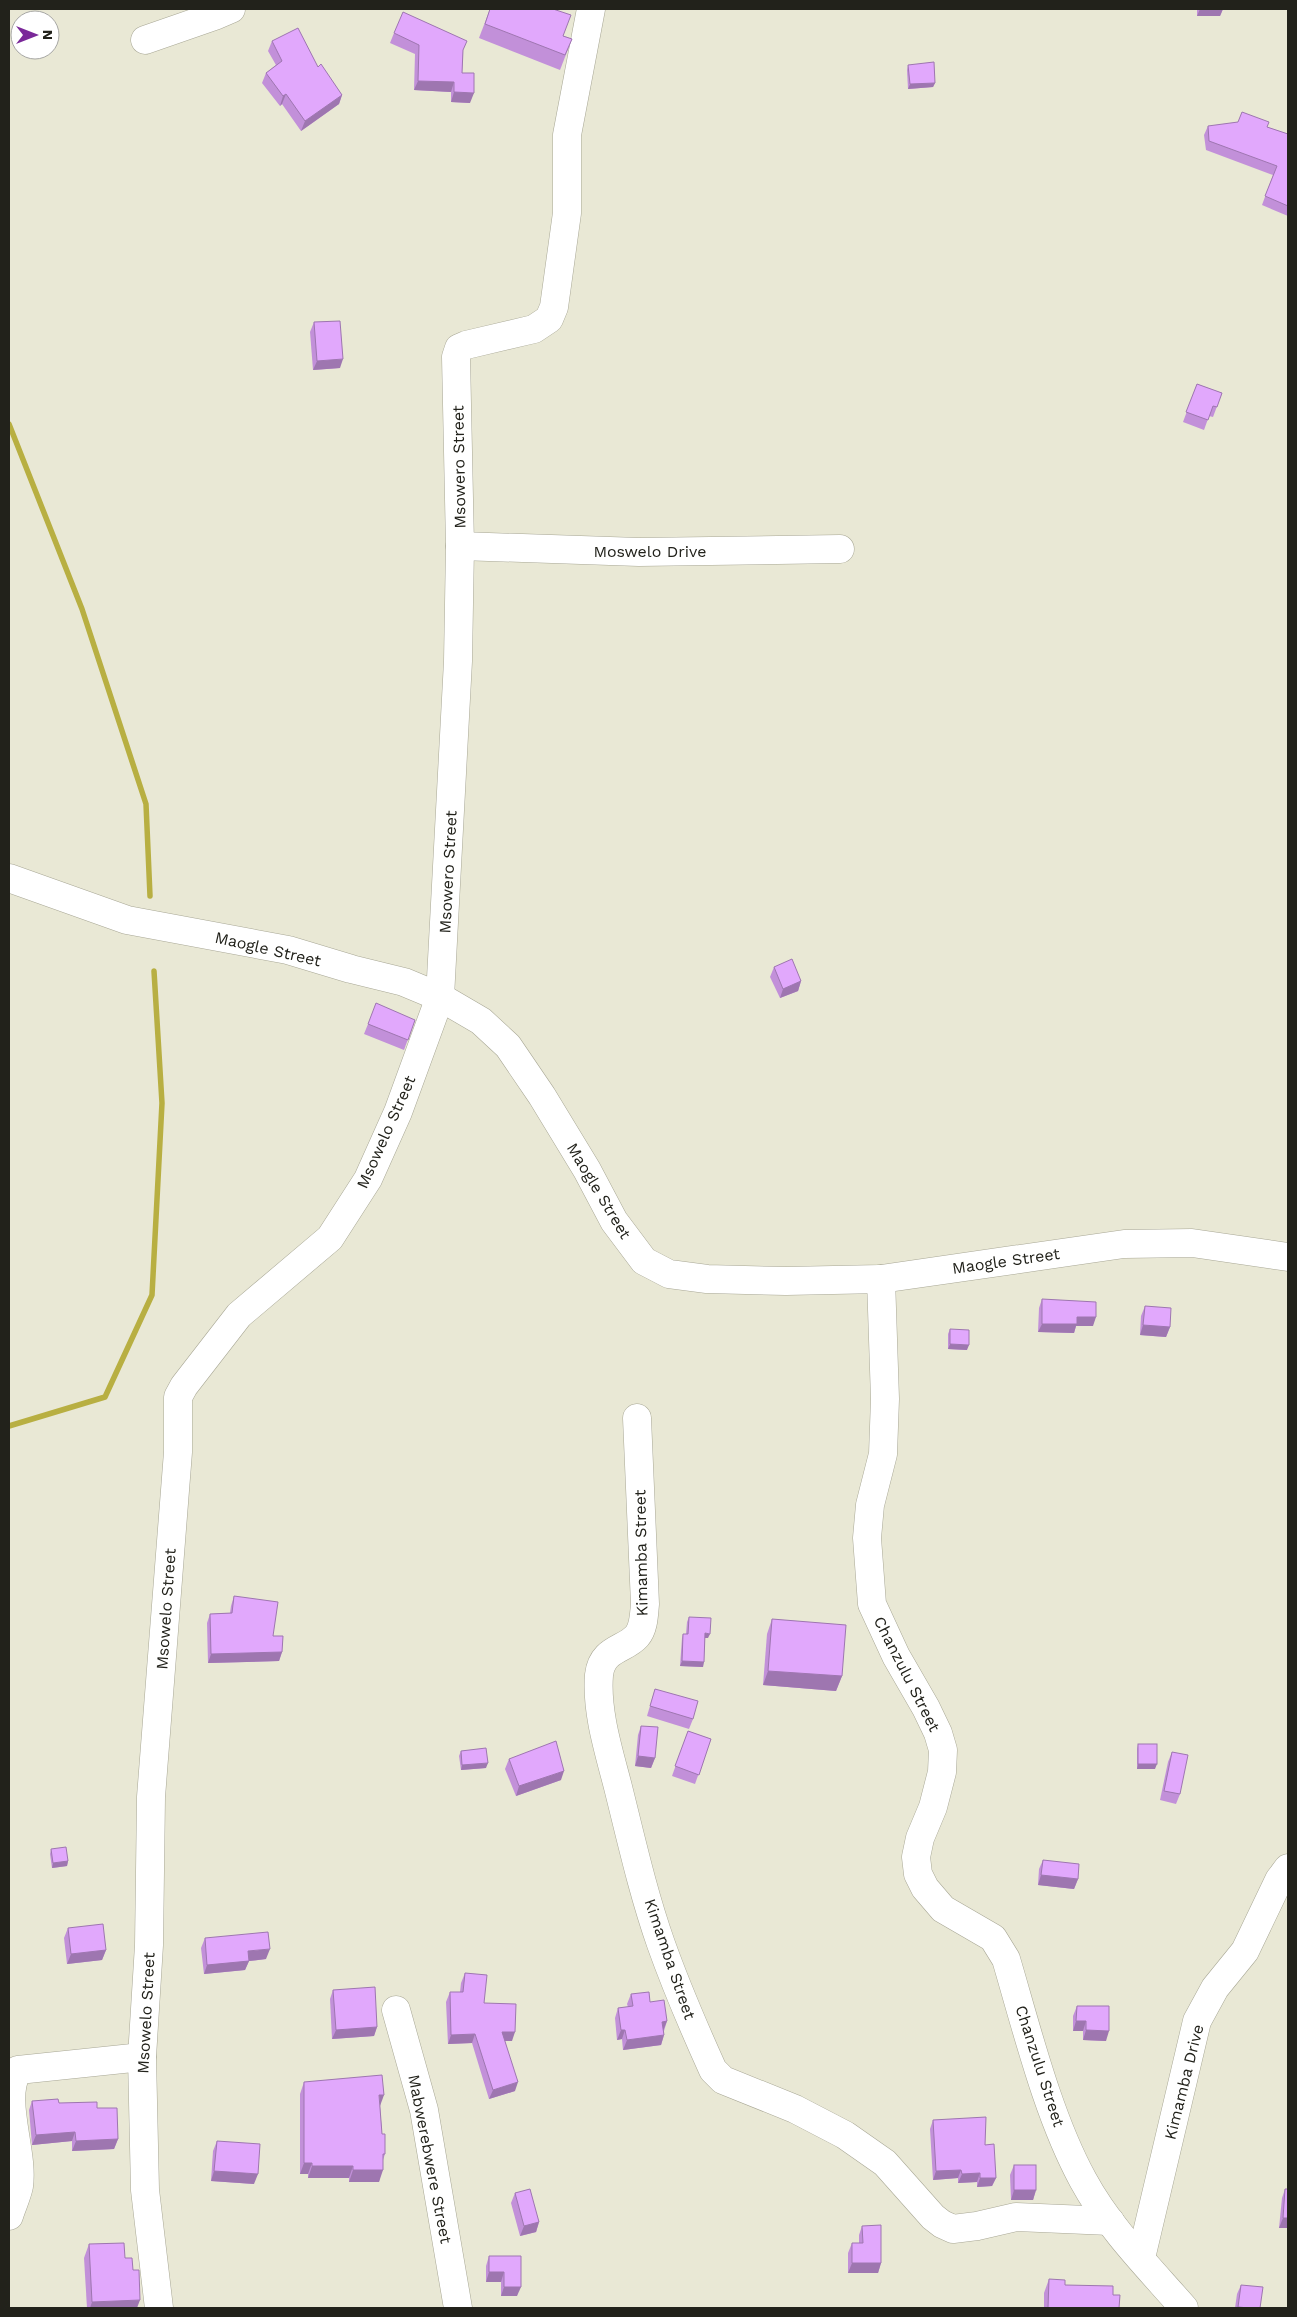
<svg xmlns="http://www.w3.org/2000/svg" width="1297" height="2317" font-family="'Work Sans',sans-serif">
<rect width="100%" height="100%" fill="#e9e8d5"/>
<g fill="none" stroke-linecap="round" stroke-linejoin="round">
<g stroke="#b8af42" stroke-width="5.5">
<polyline points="9,424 82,609 146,804 150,896"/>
<polyline points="9,1426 105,1397 152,1295 162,1103 154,971"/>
</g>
<defs>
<g id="minor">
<polyline points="145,40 217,15 231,9"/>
<polyline points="460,546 639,552 840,549"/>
<polyline points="9,878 127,920 288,950 351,969 404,982 440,997 481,1021 508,1046 542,1096 587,1170 614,1221 644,1261 669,1274 707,1279 786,1281 881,1279 1124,1244 1192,1243 1288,1257"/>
<path d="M881 1279 885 1399 883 1454 870 1505 867 1538 872 1604 896 1656 926 1708 938 1733 943 1750 942 1772 933 1807 920 1838 916 1857 918 1874 925 1888 943 1909 993 1938 1006 1959C1027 2030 1048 2116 1083 2180 1109 2228 1149 2268 1184 2308"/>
<path d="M637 1418 645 1604C644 1614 644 1628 637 1636 625 1650 602 1648 599 1675 596 1712 609 1752 618 1787 631 1839 643 1893 661 1944 676 1986 694 2028 713 2070L723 2080 795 2109 845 2135 885 2163 933 2217 942 2224 953 2229 977 2226 1016 2217 1110 2221"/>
<polyline points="396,2010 424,2110 458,2308"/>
<path d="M9 2216C12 2206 17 2196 19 2186 24 2151 0 2099 18 2070L142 2057"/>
<polyline points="1141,2258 1197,2021 1215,1988 1245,1951 1279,1880 1288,1868"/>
<polyline points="159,2308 145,2190 142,2057 149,1945 151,1797 178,1452 178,1397 184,1386 239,1315 330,1238 368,1179 398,1112 440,997 458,661 460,546 456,357 459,348 466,345 534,329 549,319 554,307 567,213 567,135 591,9"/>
</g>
</defs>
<use href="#minor" stroke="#a8a795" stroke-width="29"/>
<use href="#minor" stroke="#fff" stroke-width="28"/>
</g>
<g fill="#c290d9">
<polygon points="490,9 572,39 560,70 479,38"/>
<polygon points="1197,9 1223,9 1220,16 1197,16"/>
<polygon points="394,33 463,52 462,73 470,103 451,102 451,92 414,90 415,54 390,43"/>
<polygon points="272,41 318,67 342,95 339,104 301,131 282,104 280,106 262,83 266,73 276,65 268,51"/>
<polygon points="908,65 935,83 933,87 908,89 907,70"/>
<polygon points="1208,126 1267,127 1288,134 1288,216 1262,205 1273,175 1206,150 1204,135"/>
<polygon points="314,322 340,368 313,370 310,332"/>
<polygon points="1197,384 1222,393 1213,417 1209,416 1204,430 1183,422"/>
<polygon points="774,967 801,981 798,991 780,998 770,977"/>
<polygon points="415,1020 404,1050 364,1034 368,1024"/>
<polygon points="1042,1299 1093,1326 1076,1326 1074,1333 1038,1332 1039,1308"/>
<polygon points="1145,1306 1170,1327 1166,1337 1140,1335 1141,1316"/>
<polygon points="950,1329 967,1350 948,1349 948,1334"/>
<polygon points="234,1596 273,1636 282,1652 279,1661 208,1663 207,1623 210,1614 230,1613 231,1606"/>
<polygon points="689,1617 708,1638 705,1638 703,1667 680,1666 682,1638 683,1634 686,1634 687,1622"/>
<polygon points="772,1619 842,1676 836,1691 763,1685 767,1634"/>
<polygon points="655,1689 693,1719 689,1729 647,1716"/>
<polygon points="641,1726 655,1758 651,1768 635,1766 638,1735"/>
<polygon points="688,1731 711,1739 695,1784 672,1776"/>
<polygon points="1138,1744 1155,1769 1137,1769 1137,1749"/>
<polygon points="461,1751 486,1768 461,1770 459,1756"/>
<polygon points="1172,1752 1180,1794 1176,1804 1160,1800 1168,1762"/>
<polygon points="509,1759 561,1780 516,1796 505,1769"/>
<polygon points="51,1849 68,1861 67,1866 52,1868 50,1854"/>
<polygon points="1043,1860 1078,1879 1074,1889 1038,1885 1039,1869"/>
<polygon points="68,1928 106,1950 102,1960 67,1964 64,1938"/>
<polygon points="205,1938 266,1959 249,1961 245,1970 204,1974 201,1948"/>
<polygon points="465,1973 484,2003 512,2041 505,2041 515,2091 489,2099 472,2043 448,2044 446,2002 450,1992 460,1992 461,1983"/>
<polygon points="333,1990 377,2027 374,2036 332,2039 330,1999"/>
<polygon points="631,1994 650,2002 667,2021 664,2031 664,2035 661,2045 623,2050 622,2039 617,2040 615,2018 618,2008 628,2007 627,2004"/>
<polygon points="1077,2006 1106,2041 1083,2040 1083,2031 1073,2031 1073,2016"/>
<polygon points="304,2082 380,2106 382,2134 385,2154 383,2160 379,2182 349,2182 349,2178 308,2178 308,2174 300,2174 300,2094"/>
<polygon points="32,2101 59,2103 97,2108 118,2139 114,2149 72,2151 72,2141 32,2145 29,2110"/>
<polygon points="933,2120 985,2145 996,2178 992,2186 977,2187 977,2182 958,2183 958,2178 933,2180 930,2129"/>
<polygon points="217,2141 254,2184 211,2181 213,2151"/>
<polygon points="1014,2165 1036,2190 1033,2200 1011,2200 1010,2175"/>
<polygon points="1285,2189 1288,2189 1288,2228 1279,2228 1282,2198"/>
<polygon points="515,2193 539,2222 536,2232 520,2236 511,2203"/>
<polygon points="862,2226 881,2263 878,2273 848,2273 848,2253 852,2243 859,2243 859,2235"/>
<polygon points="89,2244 125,2258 133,2270 137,2308 87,2308 84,2258"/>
<polygon points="489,2256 521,2256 517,2296 501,2296 501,2282 486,2282 486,2266"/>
<polygon points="1049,2279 1065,2285 1113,2295 1119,2308 1044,2308 1044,2293"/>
<polygon points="1241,2285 1260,2308 1235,2308 1237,2294"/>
</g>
<g fill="#9e76b0">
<polygon points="1200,9 1223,9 1220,16 1197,16"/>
<polygon points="418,81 454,82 451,92 414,90"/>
<polygon points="935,83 933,87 908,89 910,84"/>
<polygon points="454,92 474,93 470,103 451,102"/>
<polygon points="286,94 282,104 280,106 283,96"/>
<polygon points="342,95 339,104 301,131 305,121"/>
<polygon points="343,359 340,368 313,370 317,361"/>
<polygon points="801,981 798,991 780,998 783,989"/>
<polygon points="1077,1317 1096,1317 1093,1326 1076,1326 1074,1333 1038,1332 1042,1324"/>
<polygon points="1143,1325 1170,1327 1166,1337 1140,1335"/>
<polygon points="950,1344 969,1345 967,1350 948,1349"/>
<polygon points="705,1633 710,1634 708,1638 703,1638"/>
<polygon points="282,1652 279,1661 208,1663 211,1654"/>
<polygon points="682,1661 704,1662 703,1667 680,1666"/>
<polygon points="768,1671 842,1676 836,1691 763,1685"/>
<polygon points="638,1756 655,1758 651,1768 635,1766"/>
<polygon points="488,1763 486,1768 461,1770 462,1765"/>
<polygon points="1138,1764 1157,1764 1155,1769 1137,1769"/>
<polygon points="564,1771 561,1780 516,1796 519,1786"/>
<polygon points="68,1861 67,1866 52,1868 53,1863"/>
<polygon points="1041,1875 1078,1879 1074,1889 1038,1885"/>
<polygon points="270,1949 266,1959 249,1961 245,1970 204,1974 207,1965 248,1951"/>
<polygon points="106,1950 102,1960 67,1964 71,1954"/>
<polygon points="667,2021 663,2031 662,2022"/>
<polygon points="1076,2021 1086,2021 1083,2031 1073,2031"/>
<polygon points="377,2027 374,2036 332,2039 336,2030"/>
<polygon points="621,2030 625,2030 622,2039 617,2040"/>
<polygon points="1086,2030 1109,2031 1106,2041 1083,2040"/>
<polygon points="502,2032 515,2032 512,2041 499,2041"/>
<polygon points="475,2034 472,2043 448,2044 451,2035"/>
<polygon points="664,2035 661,2045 623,2050 627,2040"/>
<polygon points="518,2082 515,2091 489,2099 493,2090"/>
<polygon points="379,2095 384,2095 380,2106"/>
<polygon points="75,2132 72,2141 32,2145 36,2135"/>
<polygon points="118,2139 114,2149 72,2151 76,2141"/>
<polygon points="304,2163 312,2163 308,2174 300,2174"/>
<polygon points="312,2166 353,2166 349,2178 308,2178"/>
<polygon points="353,2170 383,2170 379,2182 349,2182"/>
<polygon points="961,2170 958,2178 933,2180 936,2171"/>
<polygon points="214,2171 258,2174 254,2184 211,2181"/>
<polygon points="980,2173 977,2182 958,2183 962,2174"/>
<polygon points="980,2178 996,2178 992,2186 977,2187"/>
<polygon points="1014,2190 1036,2190 1033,2200 1011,2200"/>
<polygon points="1283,2218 1288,2218 1288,2228 1279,2228"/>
<polygon points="539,2222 536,2232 520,2236 524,2226"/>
<polygon points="852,2263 881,2263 878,2273 848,2273"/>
<polygon points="489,2272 504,2272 501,2282 486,2282"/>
<polygon points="504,2287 521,2287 517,2296 501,2296"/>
<polygon points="140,2300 137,2308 90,2308 92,2302"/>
</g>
<g fill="#e1a8fc" stroke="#9e76b0">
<polygon points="490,9 553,9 571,15 563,36 572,39 565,55 485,24"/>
<polygon points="403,12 467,41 463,50 462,73 474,73 474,93 454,92 454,82 418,81 419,45 394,33"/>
<polygon points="298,28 318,67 321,64 342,95 305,121 286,94 283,96 266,73 282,61 272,41"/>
<polygon points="934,62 935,83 910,84 908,65"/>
<polygon points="1242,112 1269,122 1267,127 1288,134 1288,206 1265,196 1277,166 1209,141 1208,126 1238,122"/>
<polygon points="340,321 343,359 317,361 314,322"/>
<polygon points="1197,384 1222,393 1217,407 1213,406 1208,420 1186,412"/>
<polygon points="792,959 801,981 783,989 774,967"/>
<polygon points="376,1003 415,1020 408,1040 368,1024"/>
<polygon points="1042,1299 1096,1302 1096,1317 1077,1317 1077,1324 1042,1324"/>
<polygon points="1145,1306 1171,1308 1170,1327 1143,1325"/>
<polygon points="950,1329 969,1330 969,1345 950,1344"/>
<polygon points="234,1596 278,1602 273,1636 283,1636 282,1652 211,1654 210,1614 232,1613"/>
<polygon points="689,1617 711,1618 710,1634 705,1633 704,1662 682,1661 683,1634 688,1634"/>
<polygon points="772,1619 846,1625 842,1676 768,1671"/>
<polygon points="655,1689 698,1701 693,1719 650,1706"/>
<polygon points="641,1726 658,1727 655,1758 638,1756"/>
<polygon points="688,1731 711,1739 699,1775 675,1766"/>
<polygon points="556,1741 564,1771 519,1786 509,1759"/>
<rect x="1138" y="1744" width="19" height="20"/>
<polygon points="486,1748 488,1763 462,1765 461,1751"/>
<polygon points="1172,1752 1188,1755 1180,1794 1164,1791"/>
<polygon points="66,1847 68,1861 53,1863 51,1849"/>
<polygon points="1043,1860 1079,1864 1078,1879 1041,1875"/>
<polygon points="103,1924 106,1950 71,1954 68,1928"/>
<polygon points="268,1932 270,1949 248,1951 249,1961 207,1965 205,1938"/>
<polygon points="465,1973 487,1975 484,2003 516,2004 515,2032 502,2032 518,2082 493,2090 475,2034 451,2035 450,1992 463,1992"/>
<polygon points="375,1987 377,2027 336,2030 333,1990"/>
<polygon points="649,1992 650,2002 664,2000 667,2021 662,2022 664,2035 627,2040 625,2030 621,2030 618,2008 633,2006 631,1994"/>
<polygon points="1077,2006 1109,2006 1109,2031 1086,2030 1086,2021 1076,2021"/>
<polygon points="382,2075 384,2095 379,2095 382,2134 385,2134 385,2154 383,2154 383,2170 353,2170 353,2166 312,2166 312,2163 304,2163 304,2082"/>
<polygon points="58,2099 59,2103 97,2102 97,2108 117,2108 118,2139 76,2141 75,2132 36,2135 32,2101"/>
<polygon points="986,2117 985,2145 994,2144 996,2178 980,2178 980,2173 962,2174 961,2170 936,2171 933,2120"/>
<polygon points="217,2141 260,2144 258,2174 214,2171"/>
<rect x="1014" y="2165" width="22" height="25"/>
<polygon points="530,2189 539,2222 524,2226 515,2193"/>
<polygon points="1285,2189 1288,2189 1288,2218 1283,2218"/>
<polygon points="881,2225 881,2263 852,2263 852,2243 863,2243 862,2226"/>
<polygon points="124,2243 125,2258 132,2258 133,2270 139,2270 140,2300 92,2302 89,2244"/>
<polygon points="489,2256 521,2256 521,2287 504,2287 504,2272 489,2272"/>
<polygon points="1049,2279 1065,2280 1065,2285 1113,2286 1113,2295 1120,2295 1119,2308 1048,2308"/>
<polygon points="1241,2285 1263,2287 1260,2308 1249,2308 1238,2307"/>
</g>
<g text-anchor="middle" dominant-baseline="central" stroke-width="4" stroke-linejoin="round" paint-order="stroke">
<g font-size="16" fill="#22221b" stroke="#fff">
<text transform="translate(459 467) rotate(-91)">Msowero Street</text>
<text x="650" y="551">Moswelo Drive</text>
<text transform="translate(448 872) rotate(-87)">Msowero Street</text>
<text transform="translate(268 949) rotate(13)">Maogle Street</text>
<text transform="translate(386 1132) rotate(-66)">Msowelo Street</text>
<text transform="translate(599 1191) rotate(59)">Maogle Street</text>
<text transform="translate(1006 1261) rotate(-8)">Maogle Street</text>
<text transform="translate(641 1553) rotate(-91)">Kimamba Street</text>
<text transform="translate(166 1609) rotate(-86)">Msowelo Street</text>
<text transform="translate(907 1674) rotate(63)">Chanzulu Street</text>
<text transform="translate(670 1959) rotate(71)">Kimamba Street</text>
<text transform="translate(146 2013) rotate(-87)">Msowelo Street</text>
<text transform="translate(1040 2066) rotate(72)">Chanzulu Street</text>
<text transform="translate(1184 2082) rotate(-76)">Kimamba Drive</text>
<text transform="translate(430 2159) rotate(79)">Mabwerebwere Street</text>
</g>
</g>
<rect width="1297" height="2317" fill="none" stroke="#22221b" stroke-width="20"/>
<g transform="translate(35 35) rotate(90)"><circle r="24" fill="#ffffff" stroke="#a7a7a4"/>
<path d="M0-4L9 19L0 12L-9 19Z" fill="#7a2899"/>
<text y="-8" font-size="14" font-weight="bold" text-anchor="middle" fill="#22221b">N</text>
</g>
</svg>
